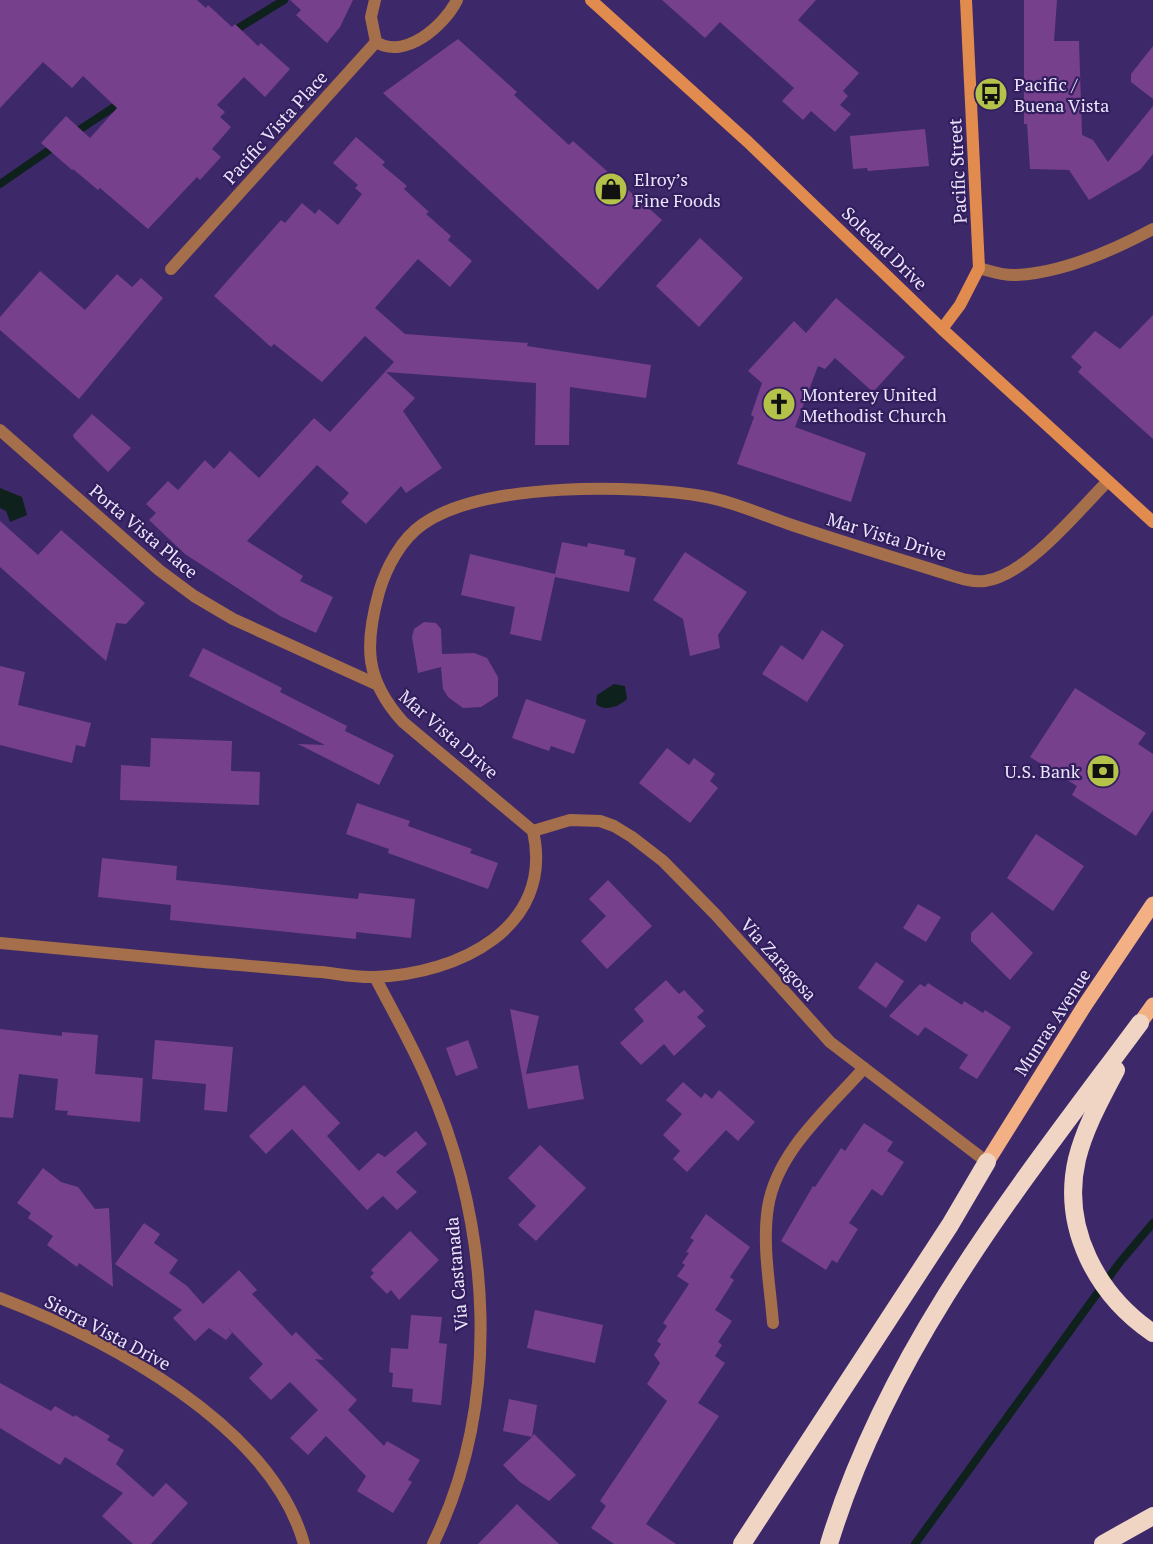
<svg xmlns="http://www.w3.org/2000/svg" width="1153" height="1544" font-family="'PT Serif',serif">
<rect width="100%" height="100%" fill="#3d2969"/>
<g fill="#0f211c">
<polygon points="0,488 22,497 27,515 10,522 6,511 0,508"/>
<path d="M614 684 625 686 627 699C619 707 604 712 596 704L597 695Z"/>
</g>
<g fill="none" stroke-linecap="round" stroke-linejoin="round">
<g stroke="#0f211c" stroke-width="8">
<polyline points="232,32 284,0"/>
<polyline points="73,134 123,101"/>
<polyline points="0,184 55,146"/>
<polyline points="915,1544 1120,1262 1153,1223"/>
</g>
</g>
<g fill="#76408d">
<polygon points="0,0 197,0 206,8 208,5 232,27 235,24 258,46 261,43 290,69 265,97 244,77 217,105 225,112 220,117 231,127 212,149 221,157 200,180 197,177 148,229 100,188 98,190 73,169 72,170 41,143 66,116 90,138 117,108 83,76 72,88 43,62 0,108"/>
<polygon points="290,0 353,0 340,27 327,43 296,15 301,10"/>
<polygon points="662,0 816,0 798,20 859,73 843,91 848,96 840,105 851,114 835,132 811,111 803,120 782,101 794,88 720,22 705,38"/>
<polygon points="1024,0 1057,0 1054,41 1079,41 1082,135 1093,140 1108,162 1153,106 1153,154 1140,170 1089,200 1069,170 1030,169 1027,124 1024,124"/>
<polygon points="458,39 517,92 514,95 569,145 573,141 662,220 598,290 383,93"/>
<polygon points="1153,46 1153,99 1131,82 1131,74"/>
<polygon points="925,129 929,166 868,171 867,168 853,169 850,136"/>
<polygon points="356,137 385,162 382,165 407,186 404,189 429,212 426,214 451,236 448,240 472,261 450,287 418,259 375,308 405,334 528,343 527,346 651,365 646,398 570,387 569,445 535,445 536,383 386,372 415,398 403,411 442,468 406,493 401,486 366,524 341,502 349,493 317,465 247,541 303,576 300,581 333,597 316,633 280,616 185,554 149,520 156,513 146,504 168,481 178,490 205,460 214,469 230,451 259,478 314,418 330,432 394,362 365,336 322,382 274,344 271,347 214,296 281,220 285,223 302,203 315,214 319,209 338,225 362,194 355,188 358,185 333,163"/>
<polygon points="700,238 743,278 699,327 656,286"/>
<polygon points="40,271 85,310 117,274 132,287 141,278 163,298 79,399 0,330 0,317"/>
<polygon points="836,298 905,357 873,392 835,358 825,369 818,366 795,427 866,453 851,502 737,464 754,417 751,415 762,383 748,371 794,321 806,333"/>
<polygon points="1153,315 1153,439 1078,372 1082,367 1071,357 1095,331 1120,349"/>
<polygon points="92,414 131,448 108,472 74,438 73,435"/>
<polygon points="0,521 38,555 61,530 145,603 126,624 116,623 106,661 0,567"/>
<polygon points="562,542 587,547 588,543 625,550 624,555 636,558 629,592 555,577 541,641 510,634 515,607 461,595 470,554 555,574"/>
<polygon points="685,552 747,592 718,635 720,648 690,656 683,619 653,600"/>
<polygon points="424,622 436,623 441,629 442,654 474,653 487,658 498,677 498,696 481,707 463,708 448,697 443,689 441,667 418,673 412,637 414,629"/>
<polygon points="822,630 844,645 807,702 762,674 781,645 803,660"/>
<polygon points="203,648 282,688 280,692 347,726 345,731 394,755 379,785 298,744 325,745 189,676"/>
<polygon points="0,666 25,672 18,705 91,723 85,747 76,745 72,763 0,745"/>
<polygon points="1075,688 1146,733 1138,744 1153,754 1153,810 1136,836 1072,795 1077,786 1030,757"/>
<polygon points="526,699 586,720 574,754 551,746 549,751 512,738"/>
<polygon points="151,738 232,741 231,771 260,772 259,805 120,800 121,765 150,767"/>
<polygon points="667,748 689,765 694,758 715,774 710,781 718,788 690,823 639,783"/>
<polygon points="357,803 410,821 408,826 472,849 470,853 498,863 488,889 388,853 389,849 346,834"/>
<polygon points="1036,834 1084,866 1053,911 1007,878"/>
<polygon points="102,858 177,866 176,880 358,899 359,893 415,899 411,938 356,932 356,939 170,920 171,905 98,897"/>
<polygon points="608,880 652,926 607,969 581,941 606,916 589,899"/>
<polygon points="918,904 941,917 926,942 903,928"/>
<polygon points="992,912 1033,953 1010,980 971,941 971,933"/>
<polygon points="876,962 904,981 886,1008 858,988"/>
<polygon points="666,980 679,994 684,990 704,1011 697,1017 706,1026 674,1056 664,1044 641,1065 620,1043 644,1021 634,1009"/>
<polygon points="928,983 962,1005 964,1001 983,1013 985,1010 1011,1027 977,1079 959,1068 968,1055 925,1027 918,1036 889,1016 920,984 925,987"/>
<polygon points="510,1009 539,1016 526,1074 578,1065 584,1099 528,1109"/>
<polygon points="0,1029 62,1036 62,1032 98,1035 95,1074 143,1078 140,1122 67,1115 68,1111 55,1110 58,1079 19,1074 13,1118 0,1117"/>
<polygon points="155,1040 233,1047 227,1112 204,1110 206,1084 152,1079"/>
<polygon points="468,1040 478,1068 456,1076 446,1048"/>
<polygon points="683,1082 701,1098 705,1093 712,1099 719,1090 755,1122 738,1141 726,1130 687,1172 673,1159 680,1151 663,1135 682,1114 666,1100"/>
<polygon points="304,1085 340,1123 327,1136 359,1171 378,1153 385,1157 416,1131 427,1144 396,1172 417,1192 397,1210 383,1196 367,1210 292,1129 266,1154 249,1136"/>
<polygon points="864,1123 893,1142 887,1151 904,1162 882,1196 872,1189 849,1223 858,1229 837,1263 832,1260 826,1270 781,1241 813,1186 815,1187 841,1148 845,1151"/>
<polygon points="540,1145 586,1188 536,1241 518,1225 536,1206 508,1178"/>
<polygon points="43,1168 61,1182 78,1187 95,1209 109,1208 113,1287 79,1263 77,1267 47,1245 53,1236 28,1218 31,1213 17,1203"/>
<polygon points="706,1214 750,1247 730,1277 734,1280 715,1310 732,1321 718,1342 722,1345 715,1356 725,1363 698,1403 719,1416 646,1524 676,1544 614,1544 591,1528 606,1506 600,1501 667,1401 647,1384 660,1363 654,1355 661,1344 657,1341 667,1326 663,1323 689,1284 677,1276 685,1265 682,1263 689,1253 686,1252 694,1240 690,1238"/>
<polygon points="144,1223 160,1234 154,1243 178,1260 169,1273 187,1286 203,1304 239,1270 257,1290 252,1294 292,1336 296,1332 324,1360 315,1359 357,1400 348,1410 384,1446 387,1441 420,1460 408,1480 412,1482 393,1513 357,1491 366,1476 326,1436 308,1455 290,1438 318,1410 290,1382 271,1400 249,1378 263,1364 227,1327 232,1333 226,1340 209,1328 195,1341 173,1318 182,1310 115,1264"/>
<polygon points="410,1231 439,1260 399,1300 391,1290 387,1294 370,1277 374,1273 371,1270"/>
<polygon points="535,1310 603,1325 595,1363 527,1348"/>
<polygon points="411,1315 442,1317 439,1343 447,1344 441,1405 412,1402 413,1389 392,1387 393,1373 389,1372 391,1348 408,1349"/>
<polygon points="0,1383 51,1411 55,1406 74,1417 75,1415 110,1436 107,1440 124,1450 116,1464 153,1497 166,1483 188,1503 151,1544 133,1544 102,1516 123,1493 65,1457 60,1465 0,1428"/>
<polygon points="509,1399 537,1405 532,1437 534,1434 576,1475 549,1501 520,1482 503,1465 532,1437 503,1431"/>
<polygon points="517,1504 525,1512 559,1544 478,1544"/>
</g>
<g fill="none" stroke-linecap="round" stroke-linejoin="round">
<g stroke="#a46f4a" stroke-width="12">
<polyline points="375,0 371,17 376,42"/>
<path d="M376 42C405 60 444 26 457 0"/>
<path d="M979 268C990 271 1004 276 1016 275 1062 273 1112 251 1153 229"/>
<polyline points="171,269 376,42"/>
<polyline points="0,430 159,570 194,596 233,619 376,684"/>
<polyline points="533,831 570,820 600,821 614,826 632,837 663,861 716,915 830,1042 987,1162"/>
<path d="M0 943C68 950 136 956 203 962 243 965 282 969 321 972 339 974 358 978 375 977 458 974 555 928 533 831L403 722C365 680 364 646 379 592 386 568 401 539 423 524 483 482 635 484 707 497 734 502 762 515 789 524 839 541 889 556 940 572 954 576 970 583 985 581 1027 575 1077 512 1107 482"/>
<path d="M375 977C393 1012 413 1046 428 1082 491 1226 503 1401 433 1544"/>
<path d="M0 1298C107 1339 271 1425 304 1544"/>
<path d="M773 1323C770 1285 762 1245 768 1207 777 1151 828 1109 864 1068"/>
</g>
<g stroke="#e18b4e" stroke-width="12">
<polyline points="591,0 748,142 942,329 1153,522"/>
<polyline points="942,329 960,305 979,268 966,0"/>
</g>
<g stroke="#f2b084" stroke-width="15">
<polyline points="1140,1023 1153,1005"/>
<polyline points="987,1162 1085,1005 1153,904"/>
</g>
<g stroke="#f0d5c4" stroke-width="18">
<path d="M1116 1070C1101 1099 1085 1127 1077 1159 1061 1228 1097 1295 1153 1333"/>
<polyline points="742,1544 950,1225 987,1162"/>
<path d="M829 1544C889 1347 1019 1186 1140 1023"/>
<polyline points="1103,1544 1153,1516"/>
</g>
</g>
<defs>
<symbol id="bus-disc" viewBox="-11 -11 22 22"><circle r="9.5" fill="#b5c249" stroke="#331e5d"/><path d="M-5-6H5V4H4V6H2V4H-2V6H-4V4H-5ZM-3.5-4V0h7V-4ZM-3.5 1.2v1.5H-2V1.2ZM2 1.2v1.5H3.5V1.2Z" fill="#111"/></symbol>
<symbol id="shop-disc" viewBox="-11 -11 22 22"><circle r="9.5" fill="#b5c249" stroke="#331e5d"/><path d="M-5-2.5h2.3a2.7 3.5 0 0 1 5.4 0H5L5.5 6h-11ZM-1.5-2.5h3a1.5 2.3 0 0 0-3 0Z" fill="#111"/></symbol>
<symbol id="church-disc" viewBox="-11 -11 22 22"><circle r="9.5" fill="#b5c249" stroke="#331e5d"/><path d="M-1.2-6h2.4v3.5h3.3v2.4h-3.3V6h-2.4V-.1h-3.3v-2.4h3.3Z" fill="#111"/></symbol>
<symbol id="bank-disc" viewBox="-11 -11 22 22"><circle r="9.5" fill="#b5c249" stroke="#331e5d"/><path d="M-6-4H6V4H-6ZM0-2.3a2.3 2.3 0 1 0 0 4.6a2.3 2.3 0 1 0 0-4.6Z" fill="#111"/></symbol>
</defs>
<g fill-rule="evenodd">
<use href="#bus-disc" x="972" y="75" width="38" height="38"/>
<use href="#shop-disc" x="592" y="170" width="38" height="38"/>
<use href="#church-disc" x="760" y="385" width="38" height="38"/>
<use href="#bank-disc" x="1084" y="752" width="38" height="38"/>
</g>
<g text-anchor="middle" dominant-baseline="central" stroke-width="4.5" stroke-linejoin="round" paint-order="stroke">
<g font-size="18" fill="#e9e4fc" stroke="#331e5d" text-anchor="start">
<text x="1014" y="84">Pacific /<tspan x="1014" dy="21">Buena Vista</tspan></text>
<text x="634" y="179">Elroy’s<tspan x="634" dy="21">Fine Foods</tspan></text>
<text x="802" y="394">Monterey United<tspan x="802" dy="21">Methodist Church</tspan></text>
<text x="1080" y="771" text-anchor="end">U.S. Bank</text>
</g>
<g font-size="18" fill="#e9e4fc" stroke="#331e5d">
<text transform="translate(275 127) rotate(-48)">Pacific Vista Place</text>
<text transform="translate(957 171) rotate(-93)">Pacific Street</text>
<text transform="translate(885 248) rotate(44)">Soledad Drive</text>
<text transform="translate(144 531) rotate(40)">Porta Vista Place</text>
<text transform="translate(887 536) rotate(17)">Mar Vista Drive</text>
<text transform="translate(449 734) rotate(41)">Mar Vista Drive</text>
<text transform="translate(779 959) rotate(48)">Via Zaragosa</text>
<text transform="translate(1052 1022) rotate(-57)">Munras Avenue</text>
<text transform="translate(456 1274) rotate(-95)">Via Castanada</text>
<text transform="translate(108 1332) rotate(28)">Sierra Vista Drive</text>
</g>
</g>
</svg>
